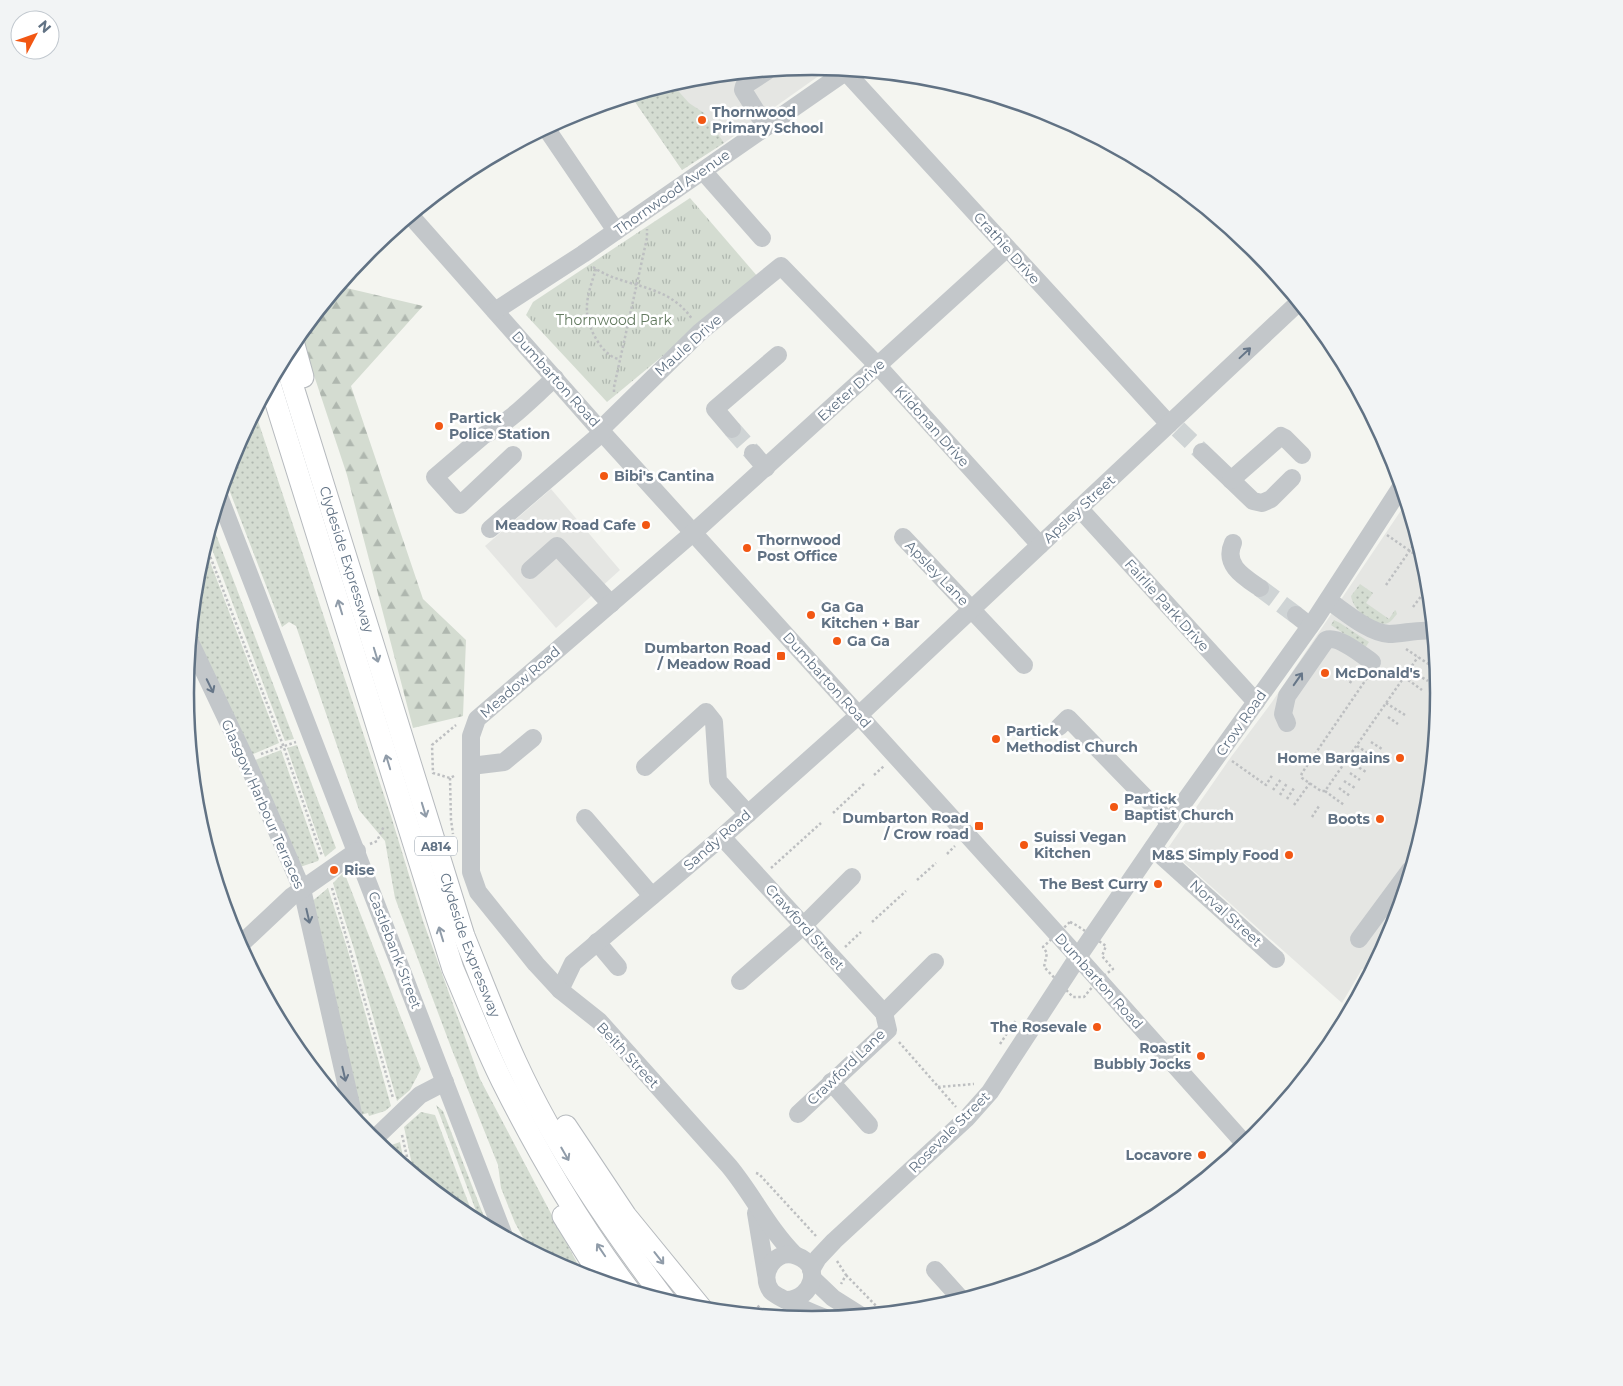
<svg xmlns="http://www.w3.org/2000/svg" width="1623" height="1386" font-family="Montserrat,sans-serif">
<defs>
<pattern id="grass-dots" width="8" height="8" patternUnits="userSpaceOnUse" patternTransform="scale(1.25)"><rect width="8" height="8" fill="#d4dcd1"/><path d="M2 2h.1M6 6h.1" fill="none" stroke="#afb7af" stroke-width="1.8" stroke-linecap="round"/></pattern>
<pattern id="forest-firs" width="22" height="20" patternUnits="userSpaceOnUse" patternTransform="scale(1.25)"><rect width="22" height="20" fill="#d4dcd1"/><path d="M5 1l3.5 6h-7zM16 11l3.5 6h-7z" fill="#afb7af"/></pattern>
<pattern id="park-tufts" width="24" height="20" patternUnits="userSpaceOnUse" patternTransform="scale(1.25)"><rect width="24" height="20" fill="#d4dcd1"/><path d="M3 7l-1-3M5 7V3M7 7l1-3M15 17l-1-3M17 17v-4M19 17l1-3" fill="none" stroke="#afb7af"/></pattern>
</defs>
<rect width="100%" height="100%" fill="#f4f5f0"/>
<g fill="#e5e6e3">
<polygon points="812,66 830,68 724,143 682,170 631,96 690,78"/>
<polygon points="551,489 620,570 556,628 485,546"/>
<polygon points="1406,503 1426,571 1438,693 1426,816 1392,928 1367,971 1362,969 1342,1003 1168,848 1231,757 1272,702"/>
</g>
<g fill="url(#grass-dots)">
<polygon points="672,84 689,103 704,113 724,143 682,170 631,96"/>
<polygon points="255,412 391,816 423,921 480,1079 584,1276 571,1272 530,1250 515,1223 501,1188 498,1165 452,1050 395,898 385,841 359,810 296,626 289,622 282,627 225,479 233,453"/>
<polygon points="211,524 212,524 294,739 285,741 207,536"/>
<polygon points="204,546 279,743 251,755 191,626 197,570"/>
<path d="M1360 584 1373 593 1366 603 1389 619 1395 610 1396 611 1397 614C1394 617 1392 621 1388 623 1373 628 1353 610 1351 596Z"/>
<polygon points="1334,620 1340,623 1369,642 1365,648 1331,625"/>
<polygon points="297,745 336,848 325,857 287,748"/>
<polygon points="281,750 319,859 318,861 297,868 253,761"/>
<polygon points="344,872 421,1069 410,1090 397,1101 354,949 333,883"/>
<polygon points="328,888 348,951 391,1106 385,1111 369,1116 368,1113 360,1115 321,934 316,930 310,903"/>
<polygon points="436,1105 443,1111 488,1227 481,1224"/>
<polygon points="421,1112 435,1115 475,1220 463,1214 414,1174 404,1127"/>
<polygon points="400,1142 405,1167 383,1148"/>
</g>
<polygon fill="url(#forest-firs)" points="338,286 423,306 351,386 423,599 466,640 463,716 413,728 347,475 300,333"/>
<polygon fill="url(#park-tufts)" points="690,198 758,277 607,402 526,315 533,302"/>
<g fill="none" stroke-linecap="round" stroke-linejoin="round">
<g stroke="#cfd4d5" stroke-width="18" stroke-dasharray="18 9" stroke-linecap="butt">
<polyline points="732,429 753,453"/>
<polyline points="1178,429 1202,452"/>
<polyline points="1260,588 1296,615"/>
</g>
<defs>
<g id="major">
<polyline points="293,341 303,377"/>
<path id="s1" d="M284 358 464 936C481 978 497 1021 516 1062 555 1147 609 1225 665 1300"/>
<path d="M270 384 453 969C469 1006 484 1045 502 1081 538 1153 580 1225 629 1290"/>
<polyline points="566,1126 626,1216 702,1309"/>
<polyline points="563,1216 604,1282"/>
</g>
</defs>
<use href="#major" stroke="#b6babe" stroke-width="23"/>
<g stroke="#bdbfc1" stroke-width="2.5" stroke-dasharray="2.5 2.5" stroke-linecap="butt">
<path d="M593 267C625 289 667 282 692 319"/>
<path d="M596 269C592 282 586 297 587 311 587 327 603 358 620 359"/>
<polyline points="614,392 614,387 647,238 647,229"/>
<polyline points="1387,535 1423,560"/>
<polyline points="205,543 283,745 322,856"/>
<polyline points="1386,585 1417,540"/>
<polyline points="1413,607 1428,587"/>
<polyline points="1406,649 1436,669"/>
<polyline points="1346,669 1357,676"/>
<polyline points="1418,675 1428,681"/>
<polyline points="1341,676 1352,683"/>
<polyline points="1404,677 1422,690"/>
<polyline points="1367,678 1302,773 1301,776 1302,778 1321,791 1325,791 1418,657"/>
<polyline points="1386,703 1405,715"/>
<polyline points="1388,717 1398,724"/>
<polyline points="1371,742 1382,749"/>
<polyline points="1357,746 1375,758"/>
<polyline points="261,754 296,742"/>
<polyline points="1361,756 1372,764"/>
<polyline points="1232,761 1266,785 1273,774"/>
<polyline points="1355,765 1366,772"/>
<polyline points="1350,773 1360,780"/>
<polyline points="874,775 884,766"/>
<polyline points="454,776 450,778 433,773 432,745 456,725"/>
<polyline points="450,778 451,820 453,834"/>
<polyline points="1344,781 1355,788"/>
<polyline points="1339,788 1350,796"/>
<polyline points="1273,790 1281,779"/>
<polyline points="1325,791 1344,805"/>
<polyline points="1280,795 1287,783"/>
<polyline points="1287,799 1294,788"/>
<polyline points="1294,805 1310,783"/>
<polyline points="833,813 864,784"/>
<polyline points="1312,817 1319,806"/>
<polyline points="370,844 377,841 384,826"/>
<polyline points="947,854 955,846"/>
<polyline points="771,868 821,823"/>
<polyline points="917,880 936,863"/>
<polyline points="332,888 393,1098"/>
<polyline points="872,922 906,891"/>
<path d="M1070 922C1083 928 1094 938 1106 946L1102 956 1113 969 1098 980 1084 997H1073L1044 967 1047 953 1043 947Z"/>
<polyline points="845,947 861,932"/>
<polyline points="899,1042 956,1107"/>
<polyline points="1000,1044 1016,1020"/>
<polyline points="938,1087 974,1084"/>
<polyline points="402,1135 410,1170"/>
<polyline points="756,1173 759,1174 816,1236"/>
<polyline points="837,1261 846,1275 841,1284"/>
<polyline points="846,1275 883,1313"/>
<polyline points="758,1314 754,1311 761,1304"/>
</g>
<g stroke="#c3c7ca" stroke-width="18">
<polyline points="846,72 1169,424"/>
<polyline points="766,127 743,90 744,86 767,71"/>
<polyline points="546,128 616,231"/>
<polyline points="703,171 762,238"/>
<polyline points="410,215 600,430 1078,957 1245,1144"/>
<polyline points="495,311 583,254 848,70"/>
<polyline points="732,429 715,409 778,355"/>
<polyline points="600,430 700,332 781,266 878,366 1040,545"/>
<polyline points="1202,452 1253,501 1262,503 1271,499 1292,478"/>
<polyline points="753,453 766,468"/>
<path d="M513 455 460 505 435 477 484 435C507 425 535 395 555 378"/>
<polyline points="1231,480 1281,436 1285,438 1302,455"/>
<polyline points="219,496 504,1236"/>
<polyline points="1079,508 1256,702"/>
<polyline points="490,529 603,432"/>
<polyline points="903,537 1024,665"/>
<path d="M1233 543C1223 565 1244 577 1260 588"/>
<polyline points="530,570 557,546 611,604"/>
<path d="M1328 600C1344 611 1369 633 1389 634 1403 634 1418 629 1432 631"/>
<polyline points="1296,615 1310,626"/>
<polyline points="190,642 246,760 302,889 354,1118"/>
<path d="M1287 723 1283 714 1287 696 1326 640C1338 635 1362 655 1372 662"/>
<polyline points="1059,727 1068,718 1170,823"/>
<polyline points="471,766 504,762 533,738"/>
<polyline points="645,767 706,712 714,722 718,781 748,814"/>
<polyline points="585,818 652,896"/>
<polyline points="722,837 884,1013 888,1030 798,1114"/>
<polyline points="1153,848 1276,959"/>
<polyline points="1359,939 1410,870"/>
<polyline points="597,942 618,967"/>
<polyline points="239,946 291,897 357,851"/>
<polyline points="740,981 804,925 852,877"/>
<polyline points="560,990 573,963 722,837 859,715 1298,303"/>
<polyline points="884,1013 935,962"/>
<polyline points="831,1082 869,1125"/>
<polyline points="373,1140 420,1095 445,1082"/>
<polyline points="756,1213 766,1274"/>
<path d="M795 1255C768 1228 753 1195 729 1166L599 1021 560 990 536 964 478 892 471 872V736L477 719 694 532 1007 248"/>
<polyline points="811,1270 818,1258 834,1241 966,1119 990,1092 1078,957 1182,805 1316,618 1401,487"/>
<polyline points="935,1270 961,1299"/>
<polyline points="812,1278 833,1298 860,1315"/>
<path d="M787 1300C814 1298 822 1265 797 1256 776 1248 758 1273 771 1291 776 1297 816 1315 826 1318"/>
</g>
<use href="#major" stroke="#fff" stroke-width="21"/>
</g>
<defs><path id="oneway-shaft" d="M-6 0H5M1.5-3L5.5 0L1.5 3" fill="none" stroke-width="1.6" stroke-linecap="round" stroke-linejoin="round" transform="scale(1.25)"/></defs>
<g stroke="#667688">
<use href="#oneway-shaft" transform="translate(1245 353) rotate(-43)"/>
<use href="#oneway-shaft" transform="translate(1298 679) rotate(-55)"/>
<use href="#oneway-shaft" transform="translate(210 686) rotate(64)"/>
<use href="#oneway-shaft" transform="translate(308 916) rotate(77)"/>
<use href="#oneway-shaft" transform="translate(344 1074) rotate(77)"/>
</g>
<g stroke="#909ca9">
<use href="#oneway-shaft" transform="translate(340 607) rotate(-107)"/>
<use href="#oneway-shaft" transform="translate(376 655) rotate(73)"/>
<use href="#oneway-shaft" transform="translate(388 762) rotate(-107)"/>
<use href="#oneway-shaft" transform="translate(424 810) rotate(73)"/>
<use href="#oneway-shaft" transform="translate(441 934) rotate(-107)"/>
<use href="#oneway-shaft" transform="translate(565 1154) rotate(60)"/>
<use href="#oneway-shaft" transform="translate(601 1250) rotate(-124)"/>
<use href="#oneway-shaft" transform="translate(659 1258) rotate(52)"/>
</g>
<g fill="#f25713" stroke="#fff" stroke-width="2">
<circle cx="702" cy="120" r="5"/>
<circle cx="439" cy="426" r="5"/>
<circle cx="604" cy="476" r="5"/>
<circle cx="646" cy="525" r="5"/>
<circle cx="747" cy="548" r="5"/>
<circle cx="811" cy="615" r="5"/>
<circle cx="837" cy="641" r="5"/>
<rect x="776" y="651" width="10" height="10" rx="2.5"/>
<circle cx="1325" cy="673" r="5"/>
<circle cx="996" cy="739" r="5"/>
<circle cx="1400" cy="758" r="5"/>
<circle cx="1114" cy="807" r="5"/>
<circle cx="1380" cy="819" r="5"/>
<rect x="974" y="821" width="10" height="10" rx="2.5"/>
<circle cx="1024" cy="845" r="5"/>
<circle cx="1289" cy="855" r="5"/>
<circle cx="334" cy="870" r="5"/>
<circle cx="1158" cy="884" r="5"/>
<circle cx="1097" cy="1027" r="5"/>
<circle cx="1201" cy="1056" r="5"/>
<circle cx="1202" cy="1155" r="5"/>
</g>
<g text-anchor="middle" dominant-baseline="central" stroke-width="5" stroke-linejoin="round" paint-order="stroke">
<rect fill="#fff" stroke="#909ca9" stroke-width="1" x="415" y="836.5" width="42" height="19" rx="4"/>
<g font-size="12" font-weight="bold" fill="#617284">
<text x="436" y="846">A814</text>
</g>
<g font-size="14" font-weight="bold" fill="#617284" stroke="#fff" text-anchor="start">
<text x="712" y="112">Thornwood<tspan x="712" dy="16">Primary School</tspan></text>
<text x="449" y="418">Partick<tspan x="449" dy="16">Police Station</tspan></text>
<text x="614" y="476">Bibi's Cantina</text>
<text x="636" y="525" text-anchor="end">Meadow Road Cafe</text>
<text x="757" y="540">Thornwood<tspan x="757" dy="16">Post Office</tspan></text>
<text x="821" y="607">Ga Ga<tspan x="821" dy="16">Kitchen + Bar</tspan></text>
<text x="847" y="641">Ga Ga</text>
<text x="771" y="648" text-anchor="end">Dumbarton Road<tspan x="771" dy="16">/ Meadow Road</tspan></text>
<text x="1335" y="673">McDonald's</text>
<text x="1006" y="731">Partick<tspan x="1006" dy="16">Methodist Church</tspan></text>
<text x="1390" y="758" text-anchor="end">Home Bargains</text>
<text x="1124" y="799">Partick<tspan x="1124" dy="16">Baptist Church</tspan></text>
<text x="969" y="818" text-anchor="end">Dumbarton Road<tspan x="969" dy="16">/ Crow road</tspan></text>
<text x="1370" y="819" text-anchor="end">Boots</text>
<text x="1034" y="837">Suissi Vegan<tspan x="1034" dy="16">Kitchen</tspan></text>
<text x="1279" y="855" text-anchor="end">M&amp;S Simply Food</text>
<text x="344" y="870">Rise</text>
<text x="1148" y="884" text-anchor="end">The Best Curry</text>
<text x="1087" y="1027" text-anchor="end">The Rosevale</text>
<text x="1191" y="1048" text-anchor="end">Roastit<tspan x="1191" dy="16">Bubbly Jocks</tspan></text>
<text x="1192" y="1155" text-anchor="end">Locavore</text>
</g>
<g font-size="14" fill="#617284" stroke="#fff">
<text transform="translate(672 192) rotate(-35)">Thornwood Avenue</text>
<text transform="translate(1007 248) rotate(48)">Crathie Drive</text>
<text transform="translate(688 345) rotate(-42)">Maule Drive</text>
<text transform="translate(556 379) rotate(48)">Dumbarton Road</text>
<text transform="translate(851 390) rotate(-42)">Exeter Drive</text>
<text transform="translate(932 426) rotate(48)">Kildonan Drive</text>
<text transform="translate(1079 509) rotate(-43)">Apsley Street</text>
<text stroke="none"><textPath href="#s1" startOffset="211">Clydeside Expressway</textPath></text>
<text transform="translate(937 573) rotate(46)">Apsley Lane</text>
<text transform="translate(1167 605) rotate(48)">Fairlie Park Drive</text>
<text transform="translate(827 680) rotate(48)">Dumbarton Road</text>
<text transform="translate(520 682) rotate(-41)">Meadow Road</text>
<text transform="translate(1241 723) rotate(-55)">Crow Road</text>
<text transform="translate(263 804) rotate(66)">Glasgow Harbour Terraces</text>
<text transform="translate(717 840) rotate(-41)">Sandy Road</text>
<text transform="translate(1226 913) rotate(42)">Norval Street</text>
<text transform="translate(805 927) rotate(48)">Crawford Street</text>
<text stroke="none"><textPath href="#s1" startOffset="616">Clydeside Expressway</textPath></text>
<text transform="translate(395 950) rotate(69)">Castlebank Street</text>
<text transform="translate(1099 981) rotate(48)">Dumbarton Road</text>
<text transform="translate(628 1055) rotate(47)">Beith Street</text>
<text transform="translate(846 1067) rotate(-44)">Crawford Lane</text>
<text transform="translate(949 1132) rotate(-45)">Rosevale Street</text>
</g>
<g font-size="14" fill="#637a60" stroke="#fff">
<text x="614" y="320">Thornwood Park</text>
</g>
</g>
<path d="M0 0H1623V1386H0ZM194 693a618 618 0 1 1 1236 0a618 618 0 1 1-1236 0Z" fill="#f2f4f5" fill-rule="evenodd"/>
<path fill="none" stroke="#617284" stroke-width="2.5" d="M194 693a618 618 0 1 1 1236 0a618 618 0 1 1-1236 0Z"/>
<g transform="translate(35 35) rotate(49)"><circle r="24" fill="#ffffff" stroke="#c0c7ce"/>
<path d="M0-4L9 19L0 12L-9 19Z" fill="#f25713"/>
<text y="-8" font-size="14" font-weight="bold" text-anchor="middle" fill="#617284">N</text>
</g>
</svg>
